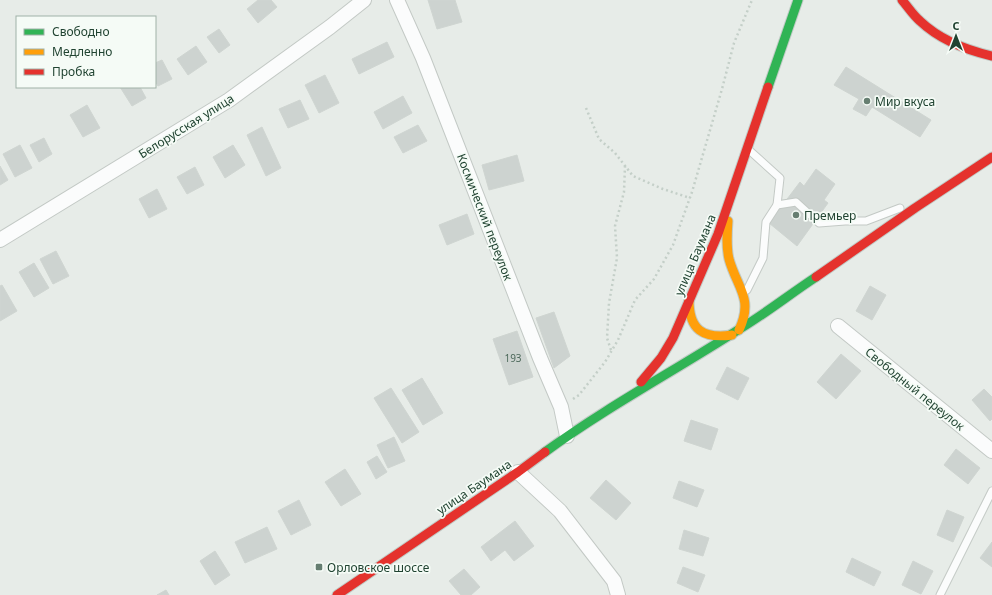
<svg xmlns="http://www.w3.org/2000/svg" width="992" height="595" font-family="'Noto Sans',sans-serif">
<rect width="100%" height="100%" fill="#e7ece8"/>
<g fill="#cdd3d0" stroke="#cfd5d1">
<polygon points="258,0 271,0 277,7 258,23 247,9"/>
<polygon points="428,0 455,0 462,22 437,29"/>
<polygon points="219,29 230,45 219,53 207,37"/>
<polygon points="387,42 394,57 359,74 352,59"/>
<polygon points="196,46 207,62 188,75 177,59"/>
<polygon points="162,60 172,79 158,86 155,81 155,63"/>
<polygon points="846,67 931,120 920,137 872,107 866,116 853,109 859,99 834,85"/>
<polygon points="325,75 339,103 319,113 305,85"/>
<polygon points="120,87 140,87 146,98 132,106"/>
<polygon points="403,96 412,113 383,129 374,112"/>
<polygon points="300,100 309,119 288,128 279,109"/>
<polygon points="87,105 100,128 83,137 70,115"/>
<polygon points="418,125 427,141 403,153 394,137"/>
<polygon points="262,127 281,168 266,176 247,135"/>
<polygon points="44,138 52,154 39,162 30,145"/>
<polygon points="20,145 32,168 15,177 3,154"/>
<polygon points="233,145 245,165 225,178 213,157"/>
<polygon points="517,155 524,181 489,190 482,165"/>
<polygon points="0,166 8,180 0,185"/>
<polygon points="195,167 204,185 187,194 177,177"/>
<polygon points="816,169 835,184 824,200 828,203 797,246 769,223 800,182 804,186"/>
<polygon points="157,189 167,209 149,218 139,199"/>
<polygon points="467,214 474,234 447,245 439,225"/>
<polygon points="56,251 69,276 53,284 40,259"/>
<polygon points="34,263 49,288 34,297 19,272"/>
<polygon points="2,285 17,311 0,321 0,286"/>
<polygon points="870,286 886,295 872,320 856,311"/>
<polygon points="554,312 570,356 554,368 536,318"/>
<polygon points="517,331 533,377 509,385 493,339"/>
<polygon points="841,354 861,371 836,399 817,382"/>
<polygon points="727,367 749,378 738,400 716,389"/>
<polygon points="422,378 443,413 423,425 402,390"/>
<polygon points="391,388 419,432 402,443 374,398"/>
<polygon points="984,389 992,397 992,419 990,421 972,400"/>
<polygon points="691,420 718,429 711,450 684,441"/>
<polygon points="394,437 405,461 388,468 377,445"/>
<polygon points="956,449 980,468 968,484 944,465"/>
<polygon points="377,456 387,472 376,479 367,462"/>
<polygon points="345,469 361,494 341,506 325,482"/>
<polygon points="606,480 631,503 616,520 590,498"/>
<polygon points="679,481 704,490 697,507 673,498"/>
<polygon points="299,500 311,525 291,535 278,511"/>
<polygon points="947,510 964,517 953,542 937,535"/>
<polygon points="515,521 534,546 514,561 505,550 491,561 481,547"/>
<polygon points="267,527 277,549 245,563 235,542"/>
<polygon points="684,530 709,538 703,556 679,549"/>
<polygon points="992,542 992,567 980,558"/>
<polygon points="215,551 230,575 215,585 200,561"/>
<polygon points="852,558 881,572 874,586 846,572"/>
<polygon points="913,561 933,571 921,594 902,585"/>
<polygon points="683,567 705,575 698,592 677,583"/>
<polygon points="464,569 480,587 471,595 461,595 449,581"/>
<polygon points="166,590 169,595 157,595"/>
</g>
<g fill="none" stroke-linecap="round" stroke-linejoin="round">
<defs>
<g id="lane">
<polyline points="777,205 796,202 819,223 845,221 866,221 900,208"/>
<polyline points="747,290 763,258 766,222 777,205 780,178 749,150"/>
<polyline points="940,595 992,491"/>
</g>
<g id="street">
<polyline points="397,0 423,58 540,358 561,407 567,436"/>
<polyline points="0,240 229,100 330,27 364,0"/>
<polyline points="838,326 992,451"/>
<polyline points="518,472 560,511 614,581 618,595"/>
</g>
<g id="fast">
<polyline points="768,87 798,0"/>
<path d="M545 452C607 407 674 371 738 330 765 314 790 294 816 277"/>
</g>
<g id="slow">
<path d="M728 221C727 234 726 246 729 259 737 288 754 298 739 330"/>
<path d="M689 300C689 330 703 339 732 335"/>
</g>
<g id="jam">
<path d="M902 0C908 7 913 15 920 21 940 40 966 50 992 56"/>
<polyline points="816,277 915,208 992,157"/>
<polyline points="641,382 661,358 673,338 718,234 768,87"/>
<polyline points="337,595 518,472 545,452"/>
</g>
</defs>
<use href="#lane" stroke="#c3c9c5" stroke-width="9"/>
<use href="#street" stroke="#c3c9c5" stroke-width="16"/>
<use href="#fast" stroke="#c1cbc6" stroke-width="11"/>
<use href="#slow" stroke="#c1cbc6" stroke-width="11"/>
<use href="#jam" stroke="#c1cbc6" stroke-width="11"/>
<g stroke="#c4cfc8" stroke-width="2.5" stroke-dasharray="2 3" stroke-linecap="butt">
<polyline points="586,108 599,139 615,153 633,176 663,189 690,198"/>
<polyline points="611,350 607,338 609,303 617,258 615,226 624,192 625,166"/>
<polyline points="573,399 579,395 605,362 618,340 635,300 654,279 673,245 692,192 722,89 734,43 752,0"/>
</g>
<use href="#lane" stroke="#fbfcfc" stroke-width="7"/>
<use href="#street" stroke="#fbfcfc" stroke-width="14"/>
<use href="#fast" stroke="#30b455" stroke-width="9"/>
<use href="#slow" stroke="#ff9f0a" stroke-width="9"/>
<use href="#jam" stroke="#e5322d" stroke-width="9"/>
</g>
<g fill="#667e71" stroke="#f5fbf6" stroke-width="1.5">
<circle cx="867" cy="101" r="4"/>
<circle cx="796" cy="215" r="4"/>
<rect x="315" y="563" width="8" height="8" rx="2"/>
</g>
<g text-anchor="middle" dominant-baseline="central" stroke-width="3.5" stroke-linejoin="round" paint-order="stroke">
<g font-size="10" fill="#4c685a">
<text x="513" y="358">193</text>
</g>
<g font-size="12" fill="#204331" stroke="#f5fbf6" text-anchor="start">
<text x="875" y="101">Мир вкуса</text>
<text x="804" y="215">Премьер</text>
<text x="327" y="567">Орловское шоссе</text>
</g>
<g font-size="12" fill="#204331" stroke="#f5fbf6">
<text transform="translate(186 126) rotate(-32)">Белорусская улица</text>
<text transform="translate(485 217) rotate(69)">Космический переулок</text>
<text transform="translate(695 255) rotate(-67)">улица Баумана</text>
<text transform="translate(915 389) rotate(39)">Свободный переулок</text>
<text transform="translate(474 487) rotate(-34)">улица Баумана</text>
</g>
</g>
<rect x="16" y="16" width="140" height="72" fill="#f5fbf6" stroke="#a0b1a7"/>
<rect x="24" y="29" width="20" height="6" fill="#30b455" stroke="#a0b1a7"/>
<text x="52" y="36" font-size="12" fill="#204331">Свободно</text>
<rect x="24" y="49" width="20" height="6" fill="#ff9f0a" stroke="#a0b1a7"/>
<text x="52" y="56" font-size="12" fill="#204331">Медленно</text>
<rect x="24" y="69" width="20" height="6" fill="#e5322d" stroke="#a0b1a7"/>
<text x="52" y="76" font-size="12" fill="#204331">Пробка</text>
<g transform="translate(956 36)" stroke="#f5fbf6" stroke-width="3" paint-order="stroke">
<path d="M0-3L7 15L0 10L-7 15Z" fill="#204331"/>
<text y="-6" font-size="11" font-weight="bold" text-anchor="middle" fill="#204331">С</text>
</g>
</svg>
